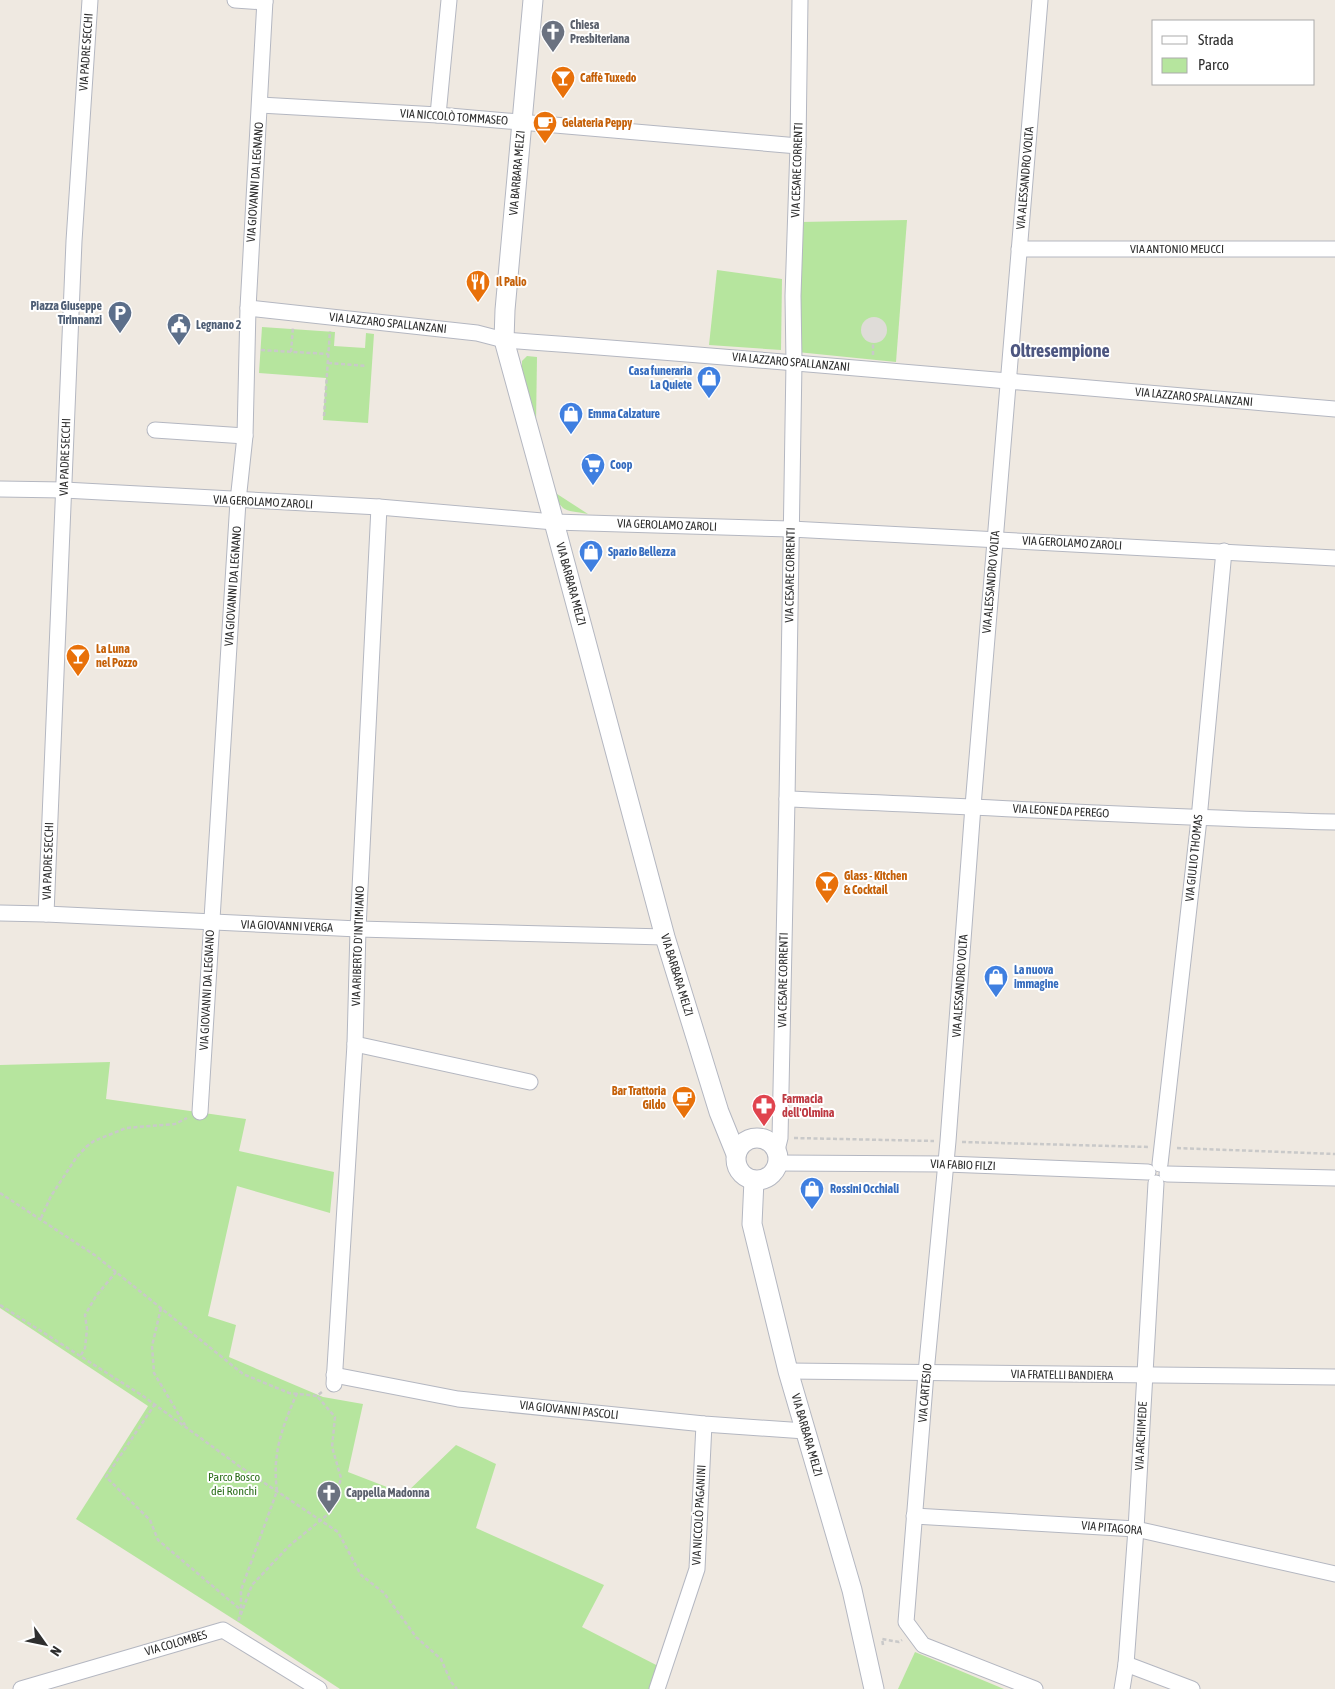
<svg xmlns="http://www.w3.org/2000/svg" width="1335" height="1689" font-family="'Asap Condensed',sans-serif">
<rect width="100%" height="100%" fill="#efe9e1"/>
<g fill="#b6e59e">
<polygon points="907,220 896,362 797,352 800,222"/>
<polygon points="717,270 782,279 781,350 709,345"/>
<polygon points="262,327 335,332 334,346 365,348 366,333 374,334 368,423 323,420 326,378 259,373"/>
<polygon points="527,356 537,357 536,424 522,372 522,361"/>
<path d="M554 492 588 514C567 510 562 514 554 492Z"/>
<polygon points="110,1062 106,1099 246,1119 239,1151 334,1172 330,1213 237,1186 208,1316 236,1325 229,1357 323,1397 363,1404 348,1472 405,1494 456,1445 496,1464 476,1528 604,1585 582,1627 664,1669 657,1689 340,1689 238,1622 76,1519 148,1406 0,1308 0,1065"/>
<polygon points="915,1652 1004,1689 898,1689"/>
</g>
<circle fill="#dfdcd8" cx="874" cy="330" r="13"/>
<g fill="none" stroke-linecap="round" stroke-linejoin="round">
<defs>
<g id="minor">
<polyline points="235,0 265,2"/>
<polyline points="260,105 438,115 798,146"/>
<polyline points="438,115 449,0"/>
<polyline points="1019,249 1335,249"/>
<path d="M248 308 477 333 504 340C781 360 1058 386 1335 409"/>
<polyline points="155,430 245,436"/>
<polyline points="0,489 64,490 379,507 554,522 791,529 1335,558"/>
<path d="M787 799C970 806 1152 817 1335 822"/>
<polyline points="0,913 46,914 358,929 665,937"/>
<polyline points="46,914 74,241 90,0"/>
<polyline points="355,1044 530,1082"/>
<polyline points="200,1112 238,501 245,436 248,308 265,0"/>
<polyline points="777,1150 780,1138 787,799 794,362 793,296 798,146 800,0"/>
<polyline points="778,1163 946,1164 1148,1172"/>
<polyline points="1160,1164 1199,819 1224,551"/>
<polyline points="1167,1174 1335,1178"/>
<polyline points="788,1371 1335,1377"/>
<polyline points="334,1375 458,1399 704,1424 805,1431"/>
<polyline points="334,1384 355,1044 358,929 379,507"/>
<polyline points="914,1516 1136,1529 1335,1574"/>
<polyline points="1126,1664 1192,1689"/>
<polyline points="21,1689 223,1630 319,1689"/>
<polyline points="657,1689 697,1569 704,1424"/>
<polyline points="1035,1689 923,1645 906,1622 926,1373 948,1141 973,806 1040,0"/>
<polyline points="1122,1689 1126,1664 1136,1529 1156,1183"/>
</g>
<g id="tertiary">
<polyline points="533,0 505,310 504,340 554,522 665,937 719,1112 736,1154"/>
<circle cx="757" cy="1159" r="21"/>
<polyline points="754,1180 752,1224 788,1371 852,1590 874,1689"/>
</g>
</defs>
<use href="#minor" stroke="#b4b7c1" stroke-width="17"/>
<use href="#tertiary" stroke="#b4b7c1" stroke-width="21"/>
<g stroke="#c9c9c9" stroke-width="2.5" stroke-dasharray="4 2.5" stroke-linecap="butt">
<polyline points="261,350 328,354"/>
<polyline points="291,352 293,327"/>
<polyline points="873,355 873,343"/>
<polyline points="328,363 367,366"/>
<polyline points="324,416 330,331"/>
<polyline points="794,1138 934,1141"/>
<polyline points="962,1142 1149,1147"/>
<polyline points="1177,1148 1335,1154"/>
<polyline points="0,1193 96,1256 243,1374 289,1393 317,1396 322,1392"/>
<polyline points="41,1218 51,1196 76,1158 86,1147 94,1141 126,1128 175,1124 187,1118"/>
<polyline points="0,1305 143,1396 239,1466 338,1532 361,1575 384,1593 416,1637 441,1659 451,1682 457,1689"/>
<polyline points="161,1308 152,1346 154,1373 185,1425"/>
<polyline points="81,1355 85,1348 87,1329 85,1315 96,1296 116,1272"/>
<path d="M297 1393C282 1428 272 1453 277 1491L241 1590V1610L238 1622 252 1585 289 1546 332 1511 341 1478 332 1447 335 1417 317 1396"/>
<polyline points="155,1404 106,1477 150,1520 158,1540 241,1610"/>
<polyline points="883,1645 882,1639 899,1642 902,1640"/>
</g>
<use href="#minor" stroke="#fff" stroke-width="15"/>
<use href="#tertiary" stroke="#fff" stroke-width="19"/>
</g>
<defs>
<symbol id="church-pin" viewBox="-11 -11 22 30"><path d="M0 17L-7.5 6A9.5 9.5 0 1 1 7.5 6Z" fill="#6b7280" stroke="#fff"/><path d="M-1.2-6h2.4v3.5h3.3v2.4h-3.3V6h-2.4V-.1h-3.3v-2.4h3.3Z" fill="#fff"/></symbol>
<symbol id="bar-pin" viewBox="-11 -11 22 30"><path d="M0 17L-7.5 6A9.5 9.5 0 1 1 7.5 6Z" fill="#e8710a" stroke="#fff"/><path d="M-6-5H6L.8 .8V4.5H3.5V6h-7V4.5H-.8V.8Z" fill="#fff"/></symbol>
<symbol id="cafe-pin" viewBox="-11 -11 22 30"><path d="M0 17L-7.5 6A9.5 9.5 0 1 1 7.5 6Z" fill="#e8710a" stroke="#fff"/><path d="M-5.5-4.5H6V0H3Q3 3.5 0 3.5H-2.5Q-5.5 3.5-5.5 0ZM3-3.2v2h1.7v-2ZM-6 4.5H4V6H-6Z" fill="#fff"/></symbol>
<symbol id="restaurant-pin" viewBox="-11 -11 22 30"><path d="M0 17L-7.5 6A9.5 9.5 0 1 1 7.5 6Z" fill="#e8710a" stroke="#fff"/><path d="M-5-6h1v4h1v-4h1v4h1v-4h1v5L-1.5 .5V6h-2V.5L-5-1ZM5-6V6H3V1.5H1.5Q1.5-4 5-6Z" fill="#fff"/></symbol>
<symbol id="parking-pin" viewBox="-11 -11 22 30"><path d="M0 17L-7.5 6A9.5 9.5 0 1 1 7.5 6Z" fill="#5c6f8a" stroke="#fff"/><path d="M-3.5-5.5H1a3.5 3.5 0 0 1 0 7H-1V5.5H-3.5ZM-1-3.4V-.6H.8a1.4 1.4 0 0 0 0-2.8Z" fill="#fff"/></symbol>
<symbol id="civic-pin" viewBox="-11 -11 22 30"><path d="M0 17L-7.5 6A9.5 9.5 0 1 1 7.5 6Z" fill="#5c6f8a" stroke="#fff"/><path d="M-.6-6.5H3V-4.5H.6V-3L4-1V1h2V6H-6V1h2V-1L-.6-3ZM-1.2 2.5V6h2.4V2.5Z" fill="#fff"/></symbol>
<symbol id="shop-pin" viewBox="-11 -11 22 30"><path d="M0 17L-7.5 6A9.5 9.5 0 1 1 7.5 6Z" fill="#3f7fe0" stroke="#fff"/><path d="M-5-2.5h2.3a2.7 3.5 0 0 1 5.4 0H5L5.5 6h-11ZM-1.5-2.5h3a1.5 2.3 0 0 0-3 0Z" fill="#fff"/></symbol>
<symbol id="supermarket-pin" viewBox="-11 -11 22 30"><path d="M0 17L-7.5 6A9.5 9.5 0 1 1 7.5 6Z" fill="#3f7fe0" stroke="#fff"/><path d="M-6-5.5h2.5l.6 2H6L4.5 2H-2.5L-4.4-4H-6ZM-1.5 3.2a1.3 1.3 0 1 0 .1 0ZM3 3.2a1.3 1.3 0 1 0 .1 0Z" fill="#fff"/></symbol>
<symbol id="pharmacy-pin" viewBox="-11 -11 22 30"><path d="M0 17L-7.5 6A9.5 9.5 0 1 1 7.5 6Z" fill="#e0444e" stroke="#fff"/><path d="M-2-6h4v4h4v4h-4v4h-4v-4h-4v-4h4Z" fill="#fff"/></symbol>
</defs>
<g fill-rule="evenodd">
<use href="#church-pin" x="539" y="18" width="28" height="38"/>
<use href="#bar-pin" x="549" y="64" width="28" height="38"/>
<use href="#cafe-pin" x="531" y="109" width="28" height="38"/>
<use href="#restaurant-pin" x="464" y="268" width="28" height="38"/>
<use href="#parking-pin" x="106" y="299" width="28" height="38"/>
<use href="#civic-pin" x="165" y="311" width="28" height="38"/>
<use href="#shop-pin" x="695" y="364" width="28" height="38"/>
<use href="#shop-pin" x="557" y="400" width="28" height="38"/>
<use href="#supermarket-pin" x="579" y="451" width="28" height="38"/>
<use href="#shop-pin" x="577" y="538" width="28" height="38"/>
<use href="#bar-pin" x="64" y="642" width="28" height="38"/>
<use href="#bar-pin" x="813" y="869" width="28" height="38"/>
<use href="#shop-pin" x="982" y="963" width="28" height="38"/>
<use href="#cafe-pin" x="670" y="1084" width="28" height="38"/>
<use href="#pharmacy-pin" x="750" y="1092" width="28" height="38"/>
<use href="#shop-pin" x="798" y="1175" width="28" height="38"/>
<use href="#church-pin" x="315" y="1479" width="28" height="38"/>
</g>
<g text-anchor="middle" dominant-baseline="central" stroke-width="4" stroke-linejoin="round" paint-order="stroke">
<g font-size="12" font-weight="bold" fill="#5b616d" stroke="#fff" text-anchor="start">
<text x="570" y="25">Chiesa<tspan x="570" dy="14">Presbiteriana</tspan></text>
<text x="346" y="1493">Cappella Madonna</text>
</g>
<g font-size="12" fill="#2e2e2e" stroke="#fff">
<text transform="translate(86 52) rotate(-86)">VIA PADRE SECCHI</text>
<text transform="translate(454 117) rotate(4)">VIA NICCOLÒ TOMMASEO</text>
<text transform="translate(797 170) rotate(-88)">VIA CESARE CORRENTI</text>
<text transform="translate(517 173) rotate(-85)">VIA BARBARA MELZI</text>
<text transform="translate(1025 178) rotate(-85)">VIA ALESSANDRO VOLTA</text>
<text transform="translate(255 182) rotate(-86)">VIA GIOVANNI DA LEGNANO</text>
<text x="1177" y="249">VIA ANTONIO MEUCCI</text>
<text transform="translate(388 323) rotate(6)">VIA LAZZARO SPALLANZANI</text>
<text transform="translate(791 362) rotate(5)">VIA LAZZARO SPALLANZANI</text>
<text transform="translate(1194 397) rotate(5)">VIA LAZZARO SPALLANZANI</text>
<text transform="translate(65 457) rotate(-88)">VIA PADRE SECCHI</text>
<text transform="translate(263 502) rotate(3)">VIA GEROLAMO ZAROLI</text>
<text transform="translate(667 525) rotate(2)">VIA GEROLAMO ZAROLI</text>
<text transform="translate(1072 543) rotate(3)">VIA GEROLAMO ZAROLI</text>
<text transform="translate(790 575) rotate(-89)">VIA CESARE CORRENTI</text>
<text transform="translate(991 582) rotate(-85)">VIA ALESSANDRO VOLTA</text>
<text transform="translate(571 584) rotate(75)">VIA BARBARA MELZI</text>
<text transform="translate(233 586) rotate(-86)">VIA GIOVANNI DA LEGNANO</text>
<text transform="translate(1061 811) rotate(3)">VIA LEONE DA PEREGO</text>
<text transform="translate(1194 858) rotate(-84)">VIA GIULIO THOMAS</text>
<text transform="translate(48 861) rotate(-88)">VIA PADRE SECCHI</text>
<text transform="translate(287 926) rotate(2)">VIA GIOVANNI VERGA</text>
<text transform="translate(358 946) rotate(-88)">VIA ARIBERTO D'INTIMIANO</text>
<text transform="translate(677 975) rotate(73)">VIA BARBARA MELZI</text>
<text transform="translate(783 980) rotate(-89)">VIA CESARE CORRENTI</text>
<text transform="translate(960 986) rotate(-86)">VIA ALESSANDRO VOLTA</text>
<text transform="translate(207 990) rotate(-87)">VIA GIOVANNI DA LEGNANO</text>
<text transform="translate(963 1165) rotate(2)">VIA FABIO FILZI</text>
<text transform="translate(1062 1375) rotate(1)">VIA FRATELLI BANDIERA</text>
<text transform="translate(925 1393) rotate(-85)">VIA CARTESIO</text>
<text transform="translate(569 1410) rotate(6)">VIA GIOVANNI PASCOLI</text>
<text transform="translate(807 1435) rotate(74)">VIA BARBARA MELZI</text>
<text transform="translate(1141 1436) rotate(-87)">VIA ARCHIMEDE</text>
<text transform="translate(699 1515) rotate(-87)">VIA NICCOLÒ PAGANINI</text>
<text transform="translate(1112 1528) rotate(5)">VIA PITAGORA</text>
<text transform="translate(176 1643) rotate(-16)">VIA COLOMBES</text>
</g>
<g font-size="12" font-weight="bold" fill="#c56008" stroke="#fff" text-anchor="start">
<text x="580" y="78">Caffè Tuxedo</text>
<text x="562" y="123">Gelateria Peppy</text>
<text x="496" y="282">Il Palio</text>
<text x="96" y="649">La Luna<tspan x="96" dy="14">nel Pozzo</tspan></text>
<text x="844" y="876">Glass - Kitchen<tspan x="844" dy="14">&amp; Cocktail</tspan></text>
<text x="666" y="1091" text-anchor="end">Bar Trattoria<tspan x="666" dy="14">Gildo</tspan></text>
</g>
<g font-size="12" font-weight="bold" fill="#4e5e75" stroke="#fff" text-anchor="end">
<text x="102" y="306">Piazza Giuseppe<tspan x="102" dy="14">Tirinnanzi</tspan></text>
<text x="196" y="325" text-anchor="start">Legnano 2</text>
</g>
<g font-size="12" font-weight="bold" fill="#366cbe" stroke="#fff" text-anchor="start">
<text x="692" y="371" text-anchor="end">Casa funeraria<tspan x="692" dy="14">La Quiete</tspan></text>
<text x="588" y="414">Emma Calzature</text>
<text x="610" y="465">Coop</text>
<text x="608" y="552">Spazio Bellezza</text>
<text x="1014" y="970">La nuova<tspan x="1014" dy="14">immagine</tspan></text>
<text x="830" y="1189">Rossini Occhiali</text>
</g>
<g font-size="12" font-weight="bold" fill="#be3a42" stroke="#fff" text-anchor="start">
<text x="782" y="1099">Farmacia<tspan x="782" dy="14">dell'Olmina</tspan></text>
</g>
<g font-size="12" fill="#2c6e1b" stroke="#fff">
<text x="234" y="1477">Parco Bosco<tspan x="234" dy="14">dei Ronchi</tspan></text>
</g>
<g font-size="18" font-weight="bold" fill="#4d5680" stroke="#fff">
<text x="1060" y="350">Oltresempione</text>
</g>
</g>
<rect x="1152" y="20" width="162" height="65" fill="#ffffff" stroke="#ababab"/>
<rect x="1162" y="36" width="25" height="8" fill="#ffffff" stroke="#ababab"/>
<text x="1198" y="45" font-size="15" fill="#2e2e2e">Strada</text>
<rect x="1162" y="58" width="25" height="15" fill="#b6e59e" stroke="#ababab"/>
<text x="1198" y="70" font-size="15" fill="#2e2e2e">Parco</text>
<g transform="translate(45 1644) rotate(123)" stroke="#ffffff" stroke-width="4" paint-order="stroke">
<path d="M0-4L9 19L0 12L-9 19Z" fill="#2e2e2e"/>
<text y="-8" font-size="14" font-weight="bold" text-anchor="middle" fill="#2e2e2e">N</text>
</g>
</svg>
